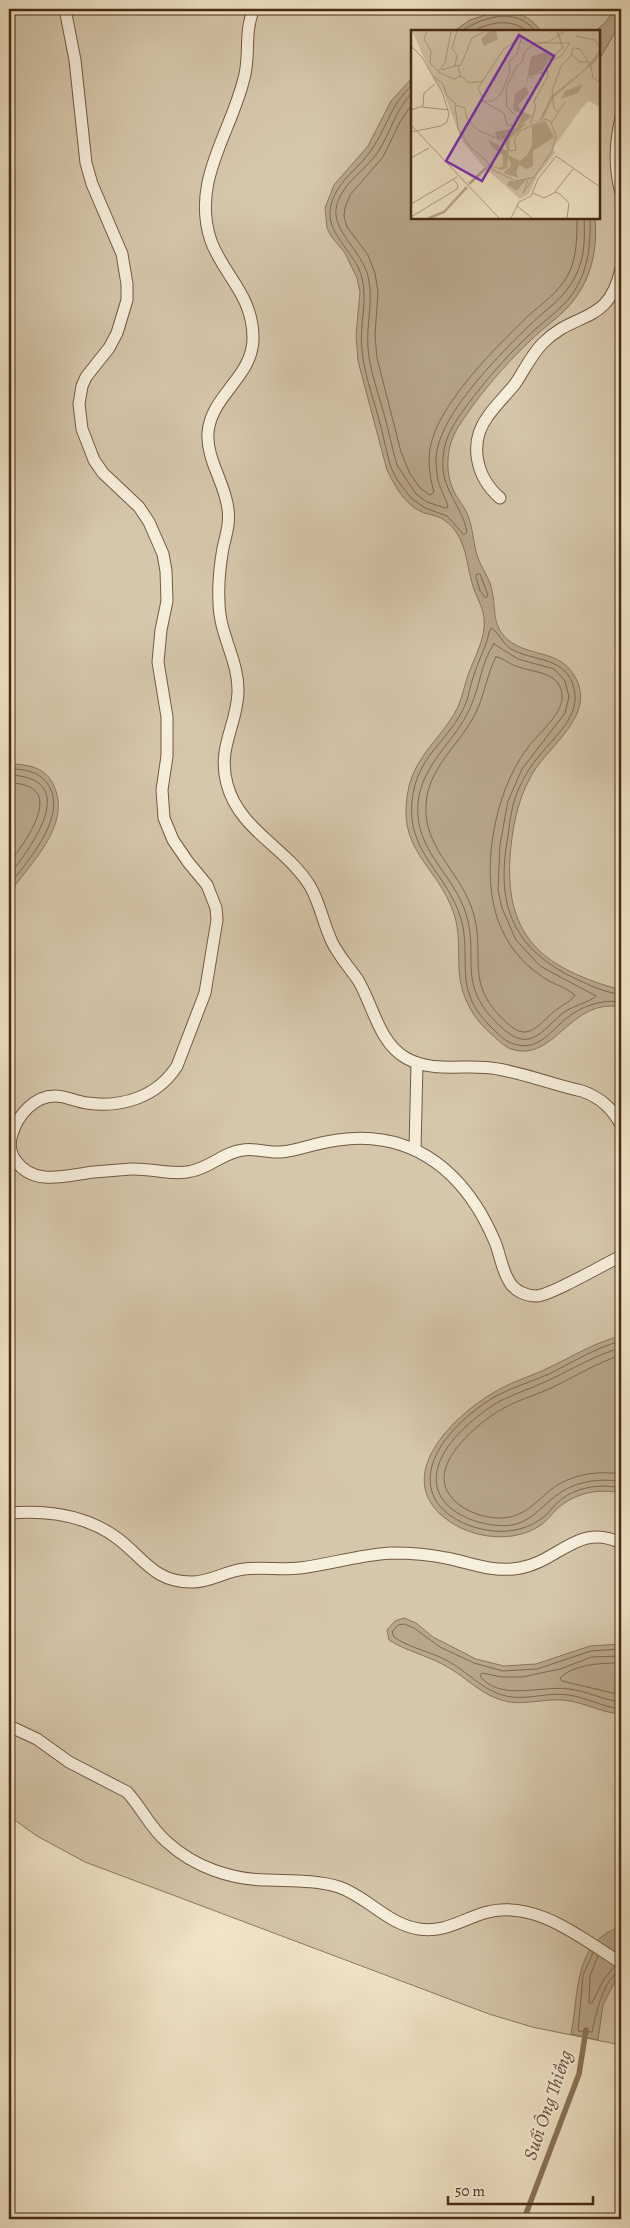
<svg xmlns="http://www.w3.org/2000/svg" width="630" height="2228" font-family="Alegreya,serif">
<rect width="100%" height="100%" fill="#f2e7ca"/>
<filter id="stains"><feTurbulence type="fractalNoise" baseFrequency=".004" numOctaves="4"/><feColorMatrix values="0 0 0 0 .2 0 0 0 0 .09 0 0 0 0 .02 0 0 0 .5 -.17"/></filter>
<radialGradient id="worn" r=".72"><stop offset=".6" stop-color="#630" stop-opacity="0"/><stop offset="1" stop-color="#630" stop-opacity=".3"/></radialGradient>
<path fill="#d5c7ab" stroke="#8e785f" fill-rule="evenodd" d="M9 9H621V2045L532 2027 489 2014 85 1862 37 1836 9 1816ZM412 31H599V218H412Z"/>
<g fill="#b8a78c" stroke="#8b755c">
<polygon points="615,9 621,9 621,22 599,60 599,31 595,31 605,23"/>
<path d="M498 11C517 11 530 16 541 31H454L470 20Z"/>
<path d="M412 78V218H595C598 250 591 282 568 307 557 319 543 328 532 339 511 359 491 381 474 404 465 417 454 430 450 446 447 458 447 472 451 484 454 495 462 503 467 513 473 527 473 542 477 555 481 568 490 578 492 591 496 608 492 622 504 636 524 658 558 648 574 675 599 716 546 746 530 778 517 802 512 830 510 857 505 940 546 969 621 990V1007C570 997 554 1064 511 1049 503 1046 496 1038 489 1032 471 1016 460 993 459 969 458 950 460 932 454 914 437 863 394 851 409 786 416 758 436 742 451 719 461 705 463 690 468 675 475 656 486 638 484 618 483 608 478 600 475 592 465 567 469 537 444 520 437 515 429 515 422 512 404 504 395 486 387 470L358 361 356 335 360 292 357 278 345 253 331 236 327 228 325 208 334 185 368 146 391 101Z"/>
<path d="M9 764C27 764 46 767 54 786 72 826 29 864 9 894Z"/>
<path d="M621 1336V1493C599 1488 574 1493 557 1509 551 1515 546 1522 538 1527 508 1545 464 1537 439 1513 396 1470 457 1414 493 1393 510 1382 530 1377 548 1368 572 1357 595 1342 621 1336Z"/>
<path d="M404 1618 416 1623 433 1637 476 1659 504 1666 536 1664 590 1646 621 1644V1714C603 1713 587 1704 570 1701 549 1697 529 1705 509 1702 482 1697 467 1677 444 1665 426 1655 406 1651 389 1640L387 1630 395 1621Z"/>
<path d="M621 1927V1975L613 1985 603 2005 598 2040 571 2034C579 1995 573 1940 621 1927Z"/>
</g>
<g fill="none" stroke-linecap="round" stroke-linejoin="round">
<g stroke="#806850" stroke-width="1">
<path d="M461 31C483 17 516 6 535 31"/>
<path d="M473 31C490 22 511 18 527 31"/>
<path d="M412 85C390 106 388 125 372 149 359 169 333 183 330 211 328 236 356 253 362 278 368 302 359 325 362 350 364 373 372 394 378 416 383 433 386 451 391 468L398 481 411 498 425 508 447 516 464 535 467 532C462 505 440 489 443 458 444 437 456 420 468 404 486 380 505 358 526 338 538 326 551 317 563 305 587 281 591 250 590 218"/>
<path d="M412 93C395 110 391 132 378 152 365 171 340 184 336 209 333 231 362 252 368 276 374 301 366 323 368 348 370 371 378 392 384 414 389 431 392 449 397 465L416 494 427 502 445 508 448 507C447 501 443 495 441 489 437 480 436 469 436 459 437 415 503 351 534 321 549 307 565 297 575 277 585 258 585 238 584 218"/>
<path d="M412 104 400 122 383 157 350 195 345 208 344 216 347 227 368 255 375 273 378 292 375 335 377 358 401 452 410 474 421 489 430 495 434 492C429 475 427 458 432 440 444 399 496 347 527 317 542 303 559 293 569 273 577 255 577 237 577 218"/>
<polygon points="477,574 480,574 488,595 486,598 480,591 476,577"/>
<path d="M494 644 518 659 554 669 565 681 569 697 565 713 522 769 508 801 500 845 498 890 502 908 516 940 540 966 596 996C590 1002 572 1006 563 1013 541 1031 530 1054 501 1027 453 983 482 957 464 908 449 870 414 848 418 803 422 763 455 742 470 708 480 687 481 662 494 644Z"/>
<path d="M496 657C502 657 509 664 516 666 533 673 562 671 562 697 562 716 536 735 526 750 494 794 478 876 501 928 510 949 528 969 549 981 557 985 568 989 575 995 570 1003 556 1008 549 1016 535 1029 526 1040 508 1024 460 981 489 955 471 906 458 870 423 846 426 805 428 765 462 744 477 710 485 693 487 674 496 657Z"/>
<path d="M9 769C27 769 43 772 51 790 64 821 27 862 9 885"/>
<path d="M9 775C82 777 33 846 9 875"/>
<path d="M9 783C68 783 28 839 9 863"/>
<path d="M621 994C604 993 587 984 572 977 510 946 496 901 508 836 510 820 512 803 519 788 524 777 531 765 539 756 554 737 581 716 574 689 567 656 534 662 511 649 503 644 498 631 491 628 488 633 488 640 485 646 481 657 476 667 473 678 470 686 469 695 466 703 450 742 417 753 412 801 407 849 442 870 458 910 476 956 448 987 493 1029 499 1035 506 1042 514 1044 539 1052 551 1030 568 1017 582 1006 603 999 621 1002"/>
<path d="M621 1341C595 1348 573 1362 549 1374 531 1382 513 1387 496 1396 465 1414 416 1457 434 1497 443 1516 467 1527 487 1530 508 1534 531 1529 547 1514 553 1507 558 1501 566 1496 583 1486 602 1484 621 1488"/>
<path d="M621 1348C595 1355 573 1369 549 1380 533 1388 516 1393 500 1401 472 1417 422 1459 440 1495 450 1514 475 1523 494 1525 530 1530 538 1506 563 1491 581 1480 601 1479 621 1481"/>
<path d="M621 1355C597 1363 576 1376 553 1387 537 1395 520 1399 504 1408 480 1421 428 1463 449 1494 458 1509 482 1518 498 1518 527 1519 538 1497 559 1484 579 1473 599 1471 621 1474"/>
<path d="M621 1649 591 1651 537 1669 503 1671 474 1663 440 1647 414 1628 404 1624 398 1625 392 1632 394 1637C409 1648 429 1651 446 1660 469 1672 485 1694 512 1697 531 1699 550 1692 569 1695 587 1698 603 1707 621 1709"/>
<path d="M621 1656 592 1657 560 1669 522 1677H502L482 1673 480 1676C500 1702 541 1685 569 1689 587 1691 603 1700 621 1702"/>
<path d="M621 1663C602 1663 574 1664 560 1678L562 1681 621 1695"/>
<path d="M593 1953 583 1975 578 2031 592 2032C595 2018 604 1974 621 1972"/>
<polyline points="598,1956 590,1976 589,2003 592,2003 604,1979 614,1967"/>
</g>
<polyline stroke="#8b755c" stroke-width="5.5" points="524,2219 579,2074 586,2030"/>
<defs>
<g id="lane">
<path d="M65 9 75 60 86 163 92 184 122 254 127 284V300L117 333 109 348 86 377 82 386 79 404 82 429 94 460 103 473 139 507 149 522 163 554 166 571 167 601 161 630 158 662 167 717V756L162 790 164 818 173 840 188 862 207 885 216 908 217 920 205 993 177 1066C157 1097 122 1108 87 1103 77 1102 66 1096 55 1096 34 1096 18 1115 12 1134 9 1143 10 1153 16 1161 34 1187 68 1175 94 1172 106 1171 119 1170 131 1169 151 1168 173 1176 192 1171 211 1167 224 1152 243 1150 256 1148 268 1153 281 1152 292 1151 302 1148 313 1145 336 1139 359 1136 382 1140 438 1149 474 1192 495 1242 500 1254 502 1270 509 1281 514 1291 526 1296 537 1296 551 1295 605 1264 621 1256"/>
<path d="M254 9C244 30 250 52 245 74 233 131 190 180 211 241 224 276 253 295 253 338 253 377 212 394 208 432 206 460 225 482 228 509 230 523 226 535 223 548 220 565 218 584 219 602 219 634 239 661 238 692 237 726 217 747 227 784 239 830 286 847 310 886 320 903 323 923 332 942 338 955 349 967 358 980 373 1005 379 1043 406 1058 434 1074 468 1063 498 1069 527 1074 554 1085 582 1091 601 1098 612 1108 621 1125"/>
<polyline points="9,12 11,9"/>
<path d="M621 117C615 144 614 167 621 193"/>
<path d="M500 498C476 477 468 443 488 416 496 405 506 395 515 384 524 371 531 355 543 343 575 310 609 326 621 268"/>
<polyline points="415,1149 417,1063"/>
<path d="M9 1513C46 1510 86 1515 117 1538 143 1557 154 1583 193 1582 210 1582 226 1571 244 1569 263 1567 282 1570 300 1568 330 1564 360 1555 390 1553 409 1553 428 1554 446 1558 472 1563 493 1573 520 1568 559 1561 579 1522 621 1543"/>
<path d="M9 1726 37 1739 69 1762 127 1792C142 1808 150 1828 167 1842 194 1867 232 1880 268 1880 291 1881 316 1880 339 1887 368 1897 387 1924 419 1929 444 1933 461 1920 484 1913 534 1898 581 1938 621 1963"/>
</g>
</defs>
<use href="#lane" stroke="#725941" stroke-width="13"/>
<use href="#lane" stroke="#f7efdd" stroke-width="11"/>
</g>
<g text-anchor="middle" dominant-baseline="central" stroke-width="4.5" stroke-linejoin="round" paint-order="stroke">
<g font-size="19" font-style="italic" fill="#6a5037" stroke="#f7efdd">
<text transform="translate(548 2105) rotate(-71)">Suối Ông Thiềng</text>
</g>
</g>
<g transform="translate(411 30)">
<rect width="189" height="189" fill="#f2e7ca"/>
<path d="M1 1H189V77L178 71 170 79 142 118 144 123 126 146 118 164 109 169 72 136 51 111 33 63 23 50Z" fill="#d5c7ab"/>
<path d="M78 1H85L87 9 73 16 70 9ZM145 1H147L153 18 138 30 132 40 118 46 115 57 118 63 107 75 111 81 121 86 110 95 129 89 140 66 173 40 189 20 186 30 142 68 132 89 116 93 99 109 96 138 90 140 80 136 75 139 79 134 88 138 92 136V125L81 117 77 109 96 121 95 110 86 108 84 102 105 98 111 84 102 80 104 64 115 56 120 27 133 22 141 26 151 18ZM172 54 167 63 150 69 154 61ZM135 91 143 107 122 121V136L116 139 108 135 105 143 108 148 92 143 100 136 97 125 109 131 116 125 121 115V96ZM116 148 106 161 96 155 99 150 103 152Z" fill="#b8a78c"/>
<path fill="none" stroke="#b8a78c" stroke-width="2.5" d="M58 154 75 138M18 188 33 182 56 157"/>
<path fill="none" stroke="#ae9b81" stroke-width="1" d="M16 1 13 9 20 21 19 33 27 41M40 1 34 33 27 42 43 49 50 46M165 6 184 10 189 18M127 13 137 12 154 1M0 16 11 27 32 64 38 84 36 92 30 96 0 102M161 24 168 32H177M44 36 50 35 61 8 75 1M47 36 49 45 58 53 72 51M31 40 44 36 46 26 41 18 46 1M23 46 32 54 36 66 45 74M72 69 67 58 93 19 111 6 106 24 98 32 99 42 90 64 82 71H71L93 83 96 95 104 96 106 87 96 77 95 58 106 36 111 32 113 23 123 13H159L150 26 140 31 133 42 121 45 120 49M11 77 38 80M0 80 12 76 13 63 24 54M148 83 143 78 141 61 150 36 160 26 162 18 169 19 180 36 182 48 189 52M119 94 125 77 123 71 137 46 136 38M0 95 88 188M0 128 18 118M118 147 112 163 141 121 145 106 140 93 154 72M124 147 105 151 82 140 75 130 59 117 47 99 44 75 54 78 56 89 67 100 92 111 99 121 105 120 103 110 109 101 135 89 140 92M122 163 133 168 145 162 150 165 158 173 156 188M143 163 162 139M0 174 46 147M106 176 121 188M0 187 46 159 47 155 42 149M100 188 108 172 120 166 127 149 145 126 189 157"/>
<path fill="#7b2cbf" fill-opacity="0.15" stroke="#7b2cbf" stroke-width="2.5" d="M108 5 143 26 71 151 35 131Z"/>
<rect width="189" height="189" fill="none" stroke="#482a13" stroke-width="2.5"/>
</g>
<rect width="630" height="2228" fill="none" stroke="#f2e7ca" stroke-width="30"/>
<rect x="10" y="10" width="610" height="2208" fill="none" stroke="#482a13" stroke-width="2.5"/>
<rect x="15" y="15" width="600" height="2198" fill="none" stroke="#482a13"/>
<path d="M448 2196v8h145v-8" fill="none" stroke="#482a13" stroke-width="2.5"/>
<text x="455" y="2196" font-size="15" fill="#482a13" stroke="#f7efdd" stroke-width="4" paint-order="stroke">50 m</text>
<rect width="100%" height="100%" filter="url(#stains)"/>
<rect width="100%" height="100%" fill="url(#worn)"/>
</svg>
